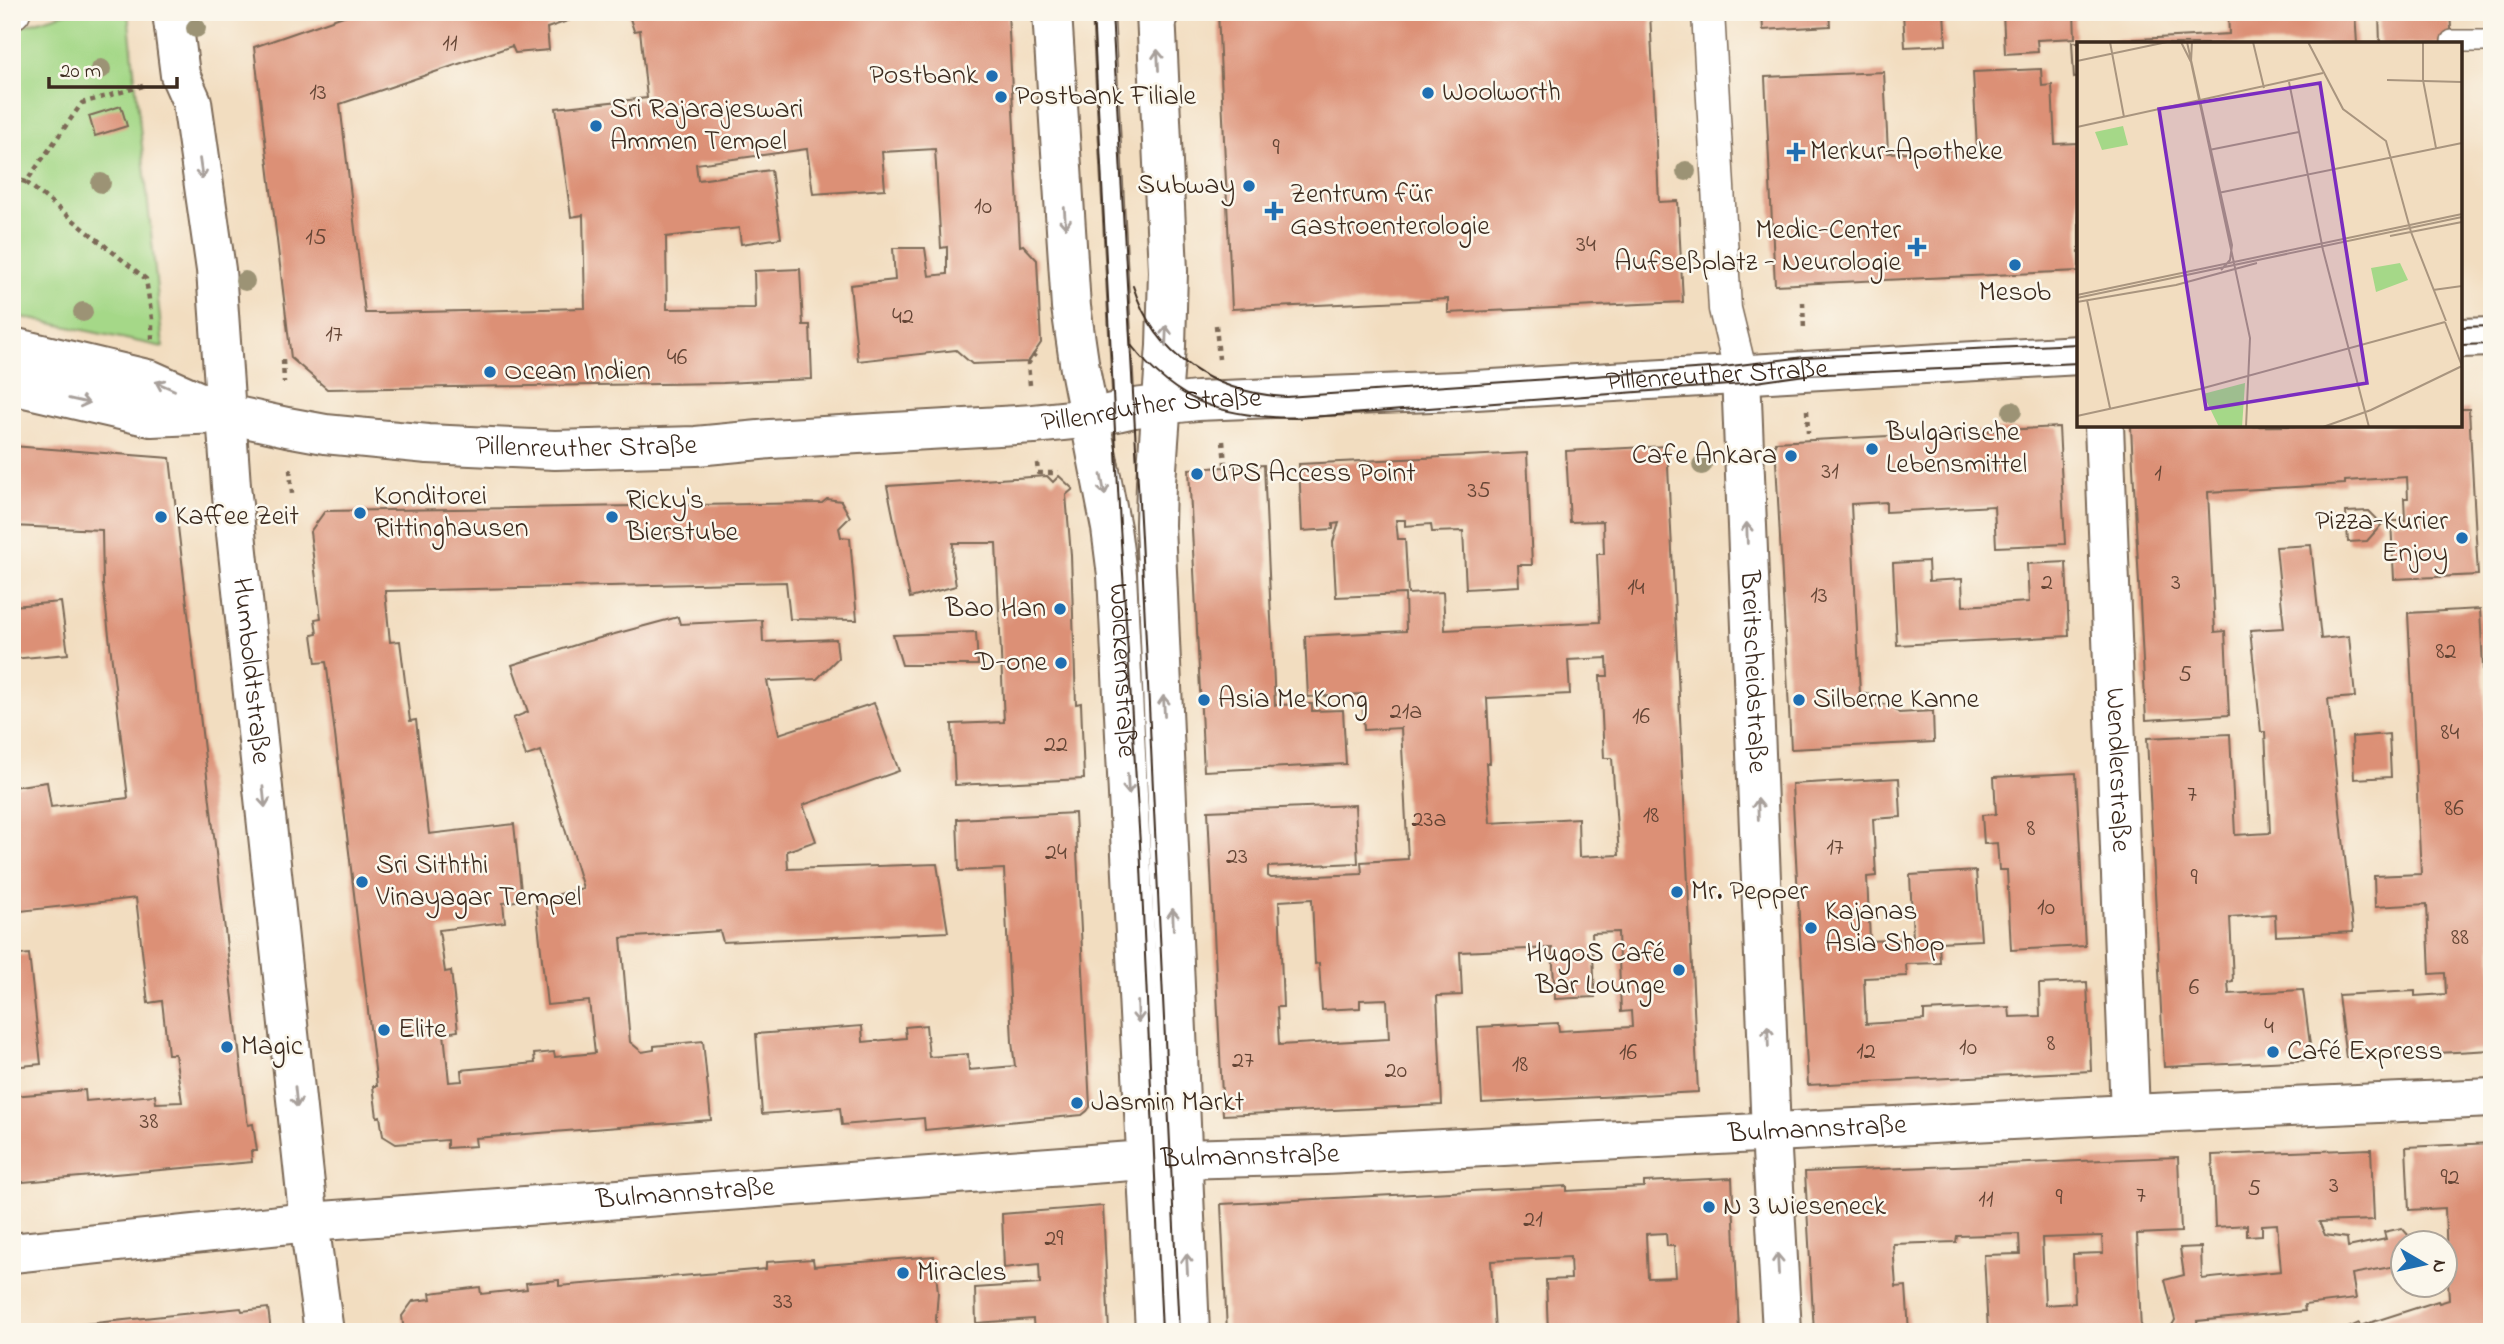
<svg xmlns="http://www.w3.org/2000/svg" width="2504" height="1344" font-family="'Indie Flower',sans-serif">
<rect width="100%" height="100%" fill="#fbf7ec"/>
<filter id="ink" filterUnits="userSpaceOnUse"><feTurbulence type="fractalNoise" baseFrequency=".0143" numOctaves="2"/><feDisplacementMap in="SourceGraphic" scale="14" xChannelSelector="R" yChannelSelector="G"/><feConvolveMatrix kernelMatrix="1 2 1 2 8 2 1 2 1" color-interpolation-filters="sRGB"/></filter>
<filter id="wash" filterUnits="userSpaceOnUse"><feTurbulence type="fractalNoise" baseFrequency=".00686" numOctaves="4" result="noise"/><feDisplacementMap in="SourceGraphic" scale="28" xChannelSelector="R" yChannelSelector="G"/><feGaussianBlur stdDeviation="1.57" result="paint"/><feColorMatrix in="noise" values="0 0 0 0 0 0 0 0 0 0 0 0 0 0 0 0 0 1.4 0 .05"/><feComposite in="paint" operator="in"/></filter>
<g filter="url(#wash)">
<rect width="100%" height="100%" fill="#f2ddc0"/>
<polygon fill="#a5d888" stroke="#708153" stroke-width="2" points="69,12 128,12 163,347 12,315 12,29"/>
<g id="blocks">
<g fill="#dc9076" fill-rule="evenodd">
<polygon points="355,12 591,13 547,28 549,50 515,53 512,46 340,104 365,313 380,313 585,308 583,215 571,217 556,108 647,98 640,30 634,31 628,12 1008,12 1020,246 1023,245 1037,260 1041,343 1028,362 972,364 956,350 858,361 850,285 895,280 893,248 925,248 929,276 947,274 947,247 941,248 935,149 882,152 885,189 813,194 807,149 696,164 698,180 771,170 781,238 741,244 739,228 666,237 667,309 755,308 754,271 800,269 803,325 810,325 812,379 723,383 327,389 291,358 254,47"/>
<polygon points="1218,12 1650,12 1659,202 1678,201 1683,302 1448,313 1448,299 1232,309"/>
<polygon points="1762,12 1829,12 1830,26 1763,30"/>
<polygon points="1903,12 1944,12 1946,45 1905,47"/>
<polygon points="2003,12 2074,12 2075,38 2037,40 2038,52 2005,54"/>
<polygon points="2228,12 2355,12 2357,44 2084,44 2084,42 2229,34"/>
<polygon points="2379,12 2450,12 2452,44 2380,44"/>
<polygon points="2072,42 2079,42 2079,77 2074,78"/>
<polygon points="2041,69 2042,86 2052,85 2055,144 2079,143 2079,271 1775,285 1765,77 1884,72 1888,153 1977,149 1973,72"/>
<polygon points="121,106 127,126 95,136 89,116"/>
<polygon points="2460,409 2469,409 2478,575 2394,579 2391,521 2405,521 2404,498 2408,498 2407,477 2345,481 2345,484 2208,492 2215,632 2225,631 2229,715 2146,720 2131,427 2460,425"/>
<polygon points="2059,427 2065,544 1996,547 1994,506 1886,512 1886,502 1851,504 1860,694 1870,694 1871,705 1894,704 1894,708 1899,713 1933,711 1934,742 1791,749 1775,442"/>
<polygon points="12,446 170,458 247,1119 248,1125 253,1124 257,1151 251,1151 252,1162 12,1183 12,1096 85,1090 86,1101 155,1095 156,1103 182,1102 175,1054 168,1054 162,1001 148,1003 136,898 12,912 12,787 47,782 51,807 128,798 103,584 102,530 12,526"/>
<path d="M1667 446 1698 1092 1482 1103 1478 1027 1558 1023 1559 1031 1632 1027 1631 1011 1621 1012 1618 932 1592 933 1595 997 1555 999 1552 948 1460 952 1462 995 1437 996 1442 1105 1223 1115 1208 811 1355 805 1358 863 1268 867V876L1271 878 1362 874 1361 862 1408 859 1401 728 1364 730 1362 694 1308 697 1305 636 1406 631 1405 594 1336 597 1333 542 1339 523 1333 524V529L1302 531 1299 464 1527 453 1532 565H1518L1519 586 1466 589 1463 531 1432 532 1431 524 1405 526V520H1396L1398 539H1405L1408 594 1443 592 1445 630 1600 622 1597 554H1604L1603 521 1570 522 1566 451ZM1607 658 1608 676H1600L1604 758H1612L1619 855 1579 857 1578 818 1490 823 1486 763H1490L1487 698 1570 694 1568 660ZM1312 899 1315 964 1319 963 1322 1010 1360 1008V1000L1387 999 1389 1039 1279 1045 1277 1007H1283L1279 901Z"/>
<polygon points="1264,465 1275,705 1312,704 1312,711 1343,710 1346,764 1204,771 1189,469"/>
<polygon points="1047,476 1053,482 1059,476 1073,489 1066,495 1071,555 1076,704 1081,703 1084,779 955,785 952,724 1004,722 996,543 953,543 952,561 956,586 910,598 887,486"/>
<polygon points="827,499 841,501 850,517 839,528 841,537 850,538 857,620 790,619 786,582 385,591 390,642 400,641 410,721 416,720 429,834 514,824 522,900 503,903 505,922 439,930 445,972 451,971 458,1031 444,1033 449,1082 462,1081 461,1070 535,1063 534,1054 554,1052 555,1057 595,1053 589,1001 547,1005 536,905 540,899 583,888 541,751 526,756 513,718 528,712 512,665 585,642 678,617 680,624 762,620 763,642 836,639 838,658 817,679 767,681 779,734 874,703 899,771 803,805 816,841 787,851 788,869 937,864 948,932 723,942 720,931 621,938 630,1042 642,1052 654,1050 654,1046 703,1041 711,1120 475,1138 476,1146 447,1148 447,1140 396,1144 383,1136 380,1116 377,1117 373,1086 377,1086 327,668 326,662 316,663 312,635 317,634 315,619 321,618 310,532 325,511 822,503"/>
<polygon points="2369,511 2382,524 2367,541 2348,542 2346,512"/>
<polygon points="2311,545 2321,639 2349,636 2355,697 2328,699 2353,932 2276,936 2275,914 2230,917 2233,981 2228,982 2229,994 2303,990 2312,1060 2164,1067 2147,738 2230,734 2235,835 2270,833 2265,732 2261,732 2250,630 2284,628 2276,547"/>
<polygon points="1928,561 1929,581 1962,579 1963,606 2029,602 2027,564 2066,562 2069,636 1897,645 1893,563"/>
<polygon points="61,602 68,654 12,659 12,606"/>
<polygon points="2480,609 2492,842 2492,1050 2346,1058 2338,995 2415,991 2415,996 2446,994 2445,973 2430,974 2427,904 2375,907 2374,876 2421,874 2408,613"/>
<polygon points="976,632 978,665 902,665 893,635"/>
<polygon points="2389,734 2391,777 2354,779 2352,737"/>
<polygon points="2076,773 2085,946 2011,950 2007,870 1999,870 1997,843 1984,844 1982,815 1996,814 1994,777"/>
<polygon points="1899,778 1901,817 1873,819 1876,876 1867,877 1870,941 1913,939 1910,875 1976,871 1981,940 1939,942 1940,963 1906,964 1907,976 1864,978 1866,1024 1924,1020 1924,1011 2009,1007 2010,1017 2040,1016 2039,984 2087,982 2091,1071 1808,1085 1792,784"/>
<polygon points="1075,813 1090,1107 1087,1111 1082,1115 925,1130 924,1118 842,1125 840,1108 762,1114 756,1034 862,1026 863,1042 906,1038 905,1027 926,1025 929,1057 968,1054 969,1070 1015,1066 1012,1042 1004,869 959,871 957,819"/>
<polygon points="29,954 41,1064 12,1067 12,956"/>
<polygon points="2492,1143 2492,1332 2339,1332 2359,1323 2360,1326 2438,1301 2439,1303 2449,1300 2448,1280 2445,1280 2445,1259 2447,1259 2445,1208 2409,1210 2406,1147"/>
<polygon points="2371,1149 2374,1220 2319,1222 2325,1235 2347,1238 2348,1247 2386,1239 2384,1232 2402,1228 2409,1236 2409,1242 2402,1242 2402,1265 2352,1274 2356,1299 2304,1305 2305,1311 2197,1321 2199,1332 2168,1332 2175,1320 2165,1280 2184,1275 2180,1248 2201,1247 2202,1279 2281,1271 2277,1224 2262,1225 2262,1235 2247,1236 2247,1225 2215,1227 2212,1155"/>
<path d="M2178 1157 2181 1232 2137 1234 2141 1332H1988L1984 1255 2020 1254 2019 1234 1957 1236 1956 1242 1893 1244 1896 1287 1906 1286 1909 1332H1814L1805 1172ZM2102 1236 2103 1253 2073 1254 2075 1303 2045 1305 2042 1238Z"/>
<path d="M1732 1178 1739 1332H1548L1546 1280 1571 1279 1570 1257 1491 1261 1495 1332H1227L1221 1204 1567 1186V1191L1644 1187V1182ZM1666 1233 1667 1246H1674L1676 1277 1648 1278 1646 1234Z"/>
<polygon points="1103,1206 1109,1332 1034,1332 1033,1319 976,1323 975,1288 1040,1284 1039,1264 1004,1268 1002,1214"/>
<polygon points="934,1256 938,1292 935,1332 404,1332 402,1316 413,1301 431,1299 430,1293 480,1287 481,1294 527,1289 526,1283 559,1280 559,1286 766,1269 766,1262 813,1259 814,1266"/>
<polygon points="241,1308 242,1311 268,1308 271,1332 27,1332 27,1330"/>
</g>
</g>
</g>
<g filter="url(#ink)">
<use href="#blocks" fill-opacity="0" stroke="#7b6957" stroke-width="2"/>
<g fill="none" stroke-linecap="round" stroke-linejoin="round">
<defs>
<g id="service">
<polyline points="1103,12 1124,410"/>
<polyline points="2452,41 2492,41"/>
</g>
<g id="pedestrian">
<polyline points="1708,12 1725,309 1741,374"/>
<polyline points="12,13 14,12"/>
</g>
<g id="minor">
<path id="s1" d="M172 12 180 75 192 102 216 270 231 486 309 1222 324 1332"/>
<path id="s2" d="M1741 374 1771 1133 1782 1332"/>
<path id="s3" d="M2104 425 2130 1114"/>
<path id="s4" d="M12 1253 309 1222 1145 1160 1325 1155 2130 1114 2492 1098"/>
</g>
<g id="secondary">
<path id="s5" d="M1052 12 1071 307 1080 369 1111 528 1117 575 1155 1332"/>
<polyline points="1156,12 1168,271 1166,346 1156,482 1155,525 1190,1332"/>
<polyline points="2460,338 2492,337"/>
<path id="s6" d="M12 347 151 380 227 414 287 427 325 434 428 444 555 450 696 446 770 439 1034 424 1090 418 1134 408 1197 401 1458 391 2079 355"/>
<polyline points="12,385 151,417 218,414"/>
</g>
</defs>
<use href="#service" stroke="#7b6957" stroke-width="24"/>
<use href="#pedestrian" stroke="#7b6957" stroke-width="35"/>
<use href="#minor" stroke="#7b6957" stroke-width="42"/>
<use href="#secondary" stroke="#7b6957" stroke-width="42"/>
<g stroke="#7b6957" stroke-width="4.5" stroke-dasharray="5 5" stroke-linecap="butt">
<polyline points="12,178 26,182 82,103 143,86"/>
<polyline points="26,182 146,279 152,319 152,340"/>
<polyline points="1803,302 1804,331"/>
<polyline points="1216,325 1219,359"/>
<polyline points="283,360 284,383"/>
<polyline points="1030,385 1028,364 1035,354"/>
<polyline points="1807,410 1808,433"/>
<polyline points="1223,441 1225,464"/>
<polyline points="1037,463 1038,473 1059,473"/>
<polyline points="290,469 292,494"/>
</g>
<use href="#service" stroke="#fff" stroke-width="21"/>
<use href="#pedestrian" stroke="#fff" stroke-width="32"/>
<use href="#minor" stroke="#fff" stroke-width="38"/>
<use href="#secondary" stroke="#fff" stroke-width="38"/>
<g stroke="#3b2a1e" stroke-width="2">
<polyline points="1093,12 1120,526 1140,844 1162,1332"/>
<polyline points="1112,12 1141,538 1179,1332"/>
<path d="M1133 286C1156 358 1213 392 1286 397L1723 367 1804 357 2079 344"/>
<polyline points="2460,327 2492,326"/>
<path d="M1131 345C1178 405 1224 417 1297 418L1742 384 1805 375 2079 363"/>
<polyline points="2460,345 2492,344"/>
</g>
</g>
<g fill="#9c9375">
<circle cx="196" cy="28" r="10"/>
<circle cx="101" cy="69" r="10"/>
<circle cx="1686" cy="171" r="10"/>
<circle cx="101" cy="183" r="10"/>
<circle cx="245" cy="281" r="10"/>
<circle cx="83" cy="312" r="10"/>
<circle cx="2012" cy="411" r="10"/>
<circle cx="1702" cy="465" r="10"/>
</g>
<defs><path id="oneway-shaft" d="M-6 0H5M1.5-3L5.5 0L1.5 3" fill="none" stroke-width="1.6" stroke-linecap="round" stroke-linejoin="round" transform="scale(1.75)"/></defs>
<g stroke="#a79f9a">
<use href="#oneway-shaft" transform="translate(1158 60) rotate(-93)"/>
<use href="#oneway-shaft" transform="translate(201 169) rotate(82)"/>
<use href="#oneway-shaft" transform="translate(1065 218) rotate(86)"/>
<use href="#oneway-shaft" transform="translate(1166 336) rotate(-88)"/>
<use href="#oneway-shaft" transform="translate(165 386) rotate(-156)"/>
<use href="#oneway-shaft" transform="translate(79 401) rotate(13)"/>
<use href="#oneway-shaft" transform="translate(1103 485) rotate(79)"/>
<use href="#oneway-shaft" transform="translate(1747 533) rotate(-92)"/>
<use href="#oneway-shaft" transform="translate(1164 706) rotate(-93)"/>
<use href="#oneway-shaft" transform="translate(1128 784) rotate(87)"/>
<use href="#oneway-shaft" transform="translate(264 797) rotate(84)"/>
<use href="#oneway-shaft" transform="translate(1758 809) rotate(-92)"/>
<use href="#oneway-shaft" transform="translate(1173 919) rotate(-92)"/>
<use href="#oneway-shaft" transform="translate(1138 1012) rotate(88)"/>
<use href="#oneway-shaft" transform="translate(1768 1036) rotate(-92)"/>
<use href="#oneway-shaft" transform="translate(296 1097) rotate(84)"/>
<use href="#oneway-shaft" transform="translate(1187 1264) rotate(-93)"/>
<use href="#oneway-shaft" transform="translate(1778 1264) rotate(-93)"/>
</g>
</g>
<g fill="#1f6fb2" stroke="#fbf7ec" stroke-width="2.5">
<circle cx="992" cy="76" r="7"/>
<circle cx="1428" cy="93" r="7"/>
<circle cx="1001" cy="97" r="7"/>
<circle cx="596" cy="126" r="7"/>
<path d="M1792.5 141.5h7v7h7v7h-7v7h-7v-7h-7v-7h7z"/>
<circle cx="1249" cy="186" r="7"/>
<path d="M1270.5 200.5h7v7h7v7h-7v7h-7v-7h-7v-7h7z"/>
<path d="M1913.5 236.5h7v7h7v7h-7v7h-7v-7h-7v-7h7z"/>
<circle cx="2015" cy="265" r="7"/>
<circle cx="490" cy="372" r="7"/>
<circle cx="1872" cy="449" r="7"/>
<circle cx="1791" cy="456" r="7"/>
<circle cx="1197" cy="474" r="7"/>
<circle cx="360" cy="513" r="7"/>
<circle cx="161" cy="517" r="7"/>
<circle cx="612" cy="517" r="7"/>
<circle cx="2462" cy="538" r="7"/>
<circle cx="1060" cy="609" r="7"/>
<circle cx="1061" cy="663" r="7"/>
<circle cx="1204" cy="700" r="7"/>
<circle cx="1799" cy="700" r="7"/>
<circle cx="362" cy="882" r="7"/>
<circle cx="1677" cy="892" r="7"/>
<circle cx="1811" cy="928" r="7"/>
<circle cx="1679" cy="970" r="7"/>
<circle cx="384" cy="1030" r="7"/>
<circle cx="227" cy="1047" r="7"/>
<circle cx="2273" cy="1052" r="7"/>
<circle cx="1077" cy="1103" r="7"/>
<circle cx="1709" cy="1207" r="7"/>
<circle cx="903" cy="1273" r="7"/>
</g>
<g text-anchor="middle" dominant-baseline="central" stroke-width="5" stroke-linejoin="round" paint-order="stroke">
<g font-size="24" fill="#634434">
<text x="450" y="44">11</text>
<text x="318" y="93">13</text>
<text x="1276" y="148">9</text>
<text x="983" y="207">10</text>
<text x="316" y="238">15</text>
<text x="1586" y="245">34</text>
<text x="903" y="317">42</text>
<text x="334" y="335">17</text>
<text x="677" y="358">46</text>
<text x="1830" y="472">31</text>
<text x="2158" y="474">1</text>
<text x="1479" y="491">35</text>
<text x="2047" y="583">2</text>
<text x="2176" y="583">3</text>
<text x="1636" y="588">14</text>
<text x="1819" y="596">13</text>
<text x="2446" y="652">82</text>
<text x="2185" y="675">5</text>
<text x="1406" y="712">21a</text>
<text x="1641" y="717">16</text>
<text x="2450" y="733">84</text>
<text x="1056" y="745">22</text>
<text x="2192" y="795">7</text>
<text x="2454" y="809">86</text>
<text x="1651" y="816">18</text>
<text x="1429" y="820">23a</text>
<text x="2031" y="829">8</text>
<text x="1835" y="848">17</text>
<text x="1056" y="853">24</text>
<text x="1237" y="857">23</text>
<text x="2194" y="878">9</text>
<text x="2046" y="908">10</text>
<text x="2460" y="938">88</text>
<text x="2194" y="988">6</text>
<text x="2269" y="1027">4</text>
<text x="2051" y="1044">8</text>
<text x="1968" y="1048">10</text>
<text x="1866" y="1052">12</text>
<text x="1628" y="1053">16</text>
<text x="1243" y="1061">27</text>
<text x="1520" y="1065">18</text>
<text x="1396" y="1071">20</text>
<text x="149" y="1122">38</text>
<text x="2450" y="1178">92</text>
<text x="2334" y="1186">3</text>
<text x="2254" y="1189">5</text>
<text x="2141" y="1196">7</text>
<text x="2059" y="1198">9</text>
<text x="1986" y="1200">11</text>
<text x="1533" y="1220">21</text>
<text x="1054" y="1239">29</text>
<text x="783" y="1302">33</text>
</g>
<g font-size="28" fill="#3b2a1e" stroke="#fbf7ec" text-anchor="start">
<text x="978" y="76" text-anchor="end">Postbank</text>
<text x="1442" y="93">Woolworth</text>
<text x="1015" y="97">Postbank Filiale</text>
<text x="610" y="110">Sri Rajarajeswari<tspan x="610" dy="32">Ammen Tempel</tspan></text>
<text x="1810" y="152">Merkur-Apotheke</text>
<text x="1235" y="186" text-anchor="end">Subway</text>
<text x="1290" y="195">Zentrum für<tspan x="1290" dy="32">Gastroenterologie</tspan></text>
<text x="1901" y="231" text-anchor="end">Medic-Center<tspan x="1901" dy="32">Aufseßplatz - Neurologie</tspan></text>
<text x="2015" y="293" text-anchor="middle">Mesob</text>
<text x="504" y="372">Ocean Indien</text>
<text x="1886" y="433">Bulgarische<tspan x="1886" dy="32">Lebensmittel</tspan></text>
<text x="1777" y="456" text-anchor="end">Cafe Ankara</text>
<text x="1211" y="474">UPS Access Point</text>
<text x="374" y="497">Konditorei<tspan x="374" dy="32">Rittinghausen</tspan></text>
<text x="626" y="501">Ricky's<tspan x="626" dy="32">Bierstube</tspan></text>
<text x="175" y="517">Kaffee Zeit</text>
<text x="2448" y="522" text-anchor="end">Pizza-Kurier<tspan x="2448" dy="32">Enjoy</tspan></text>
<text x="1046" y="609" text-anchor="end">Bao Han</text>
<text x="1047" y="663" text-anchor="end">D-one</text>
<text x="1218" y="700">Asia Me Kong</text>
<text x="1813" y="700">Silberne Kanne</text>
<text x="376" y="866">Sri Siththi<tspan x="376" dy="32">Vinayagar Tempel</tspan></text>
<text x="1691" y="892">Mr. Pepper</text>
<text x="1825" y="912">Kajanas<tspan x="1825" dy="32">Asia Shop</tspan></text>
<text x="1665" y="954" text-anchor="end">HugoS Café<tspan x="1665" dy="32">Bar Lounge</tspan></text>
<text x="398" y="1030">Elite</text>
<text x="241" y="1047">Magic</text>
<text x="2287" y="1052">Café Express</text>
<text x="1091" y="1103">Jasmin Markt</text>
<text x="1723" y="1207">N 3 Wieseneck</text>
<text x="917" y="1273">Miracles</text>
</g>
<g font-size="28" fill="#3b2a1e" stroke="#fbf7ec">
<text stroke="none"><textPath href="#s6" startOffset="1722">Pillenreuther Straße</textPath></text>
<text stroke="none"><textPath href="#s6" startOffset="1155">Pillenreuther Straße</textPath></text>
<text stroke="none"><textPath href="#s6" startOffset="588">Pillenreuther Straße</textPath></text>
<text stroke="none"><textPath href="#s5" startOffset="663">Wölckernstraße</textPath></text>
<text stroke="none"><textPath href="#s1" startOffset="665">Humboldtstraße</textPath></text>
<text stroke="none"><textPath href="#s2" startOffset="298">Breitscheidstraße</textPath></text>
<text stroke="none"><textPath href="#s3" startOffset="345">Wendlerstraße</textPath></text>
<text stroke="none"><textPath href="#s4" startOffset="1810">Bulmannstraße</textPath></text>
<text stroke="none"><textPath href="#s4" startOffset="1242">Bulmannstraße</textPath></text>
<text stroke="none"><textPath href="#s4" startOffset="676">Bulmannstraße</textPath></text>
</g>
</g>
<g transform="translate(2077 42)">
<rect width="385" height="385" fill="#f2ddc0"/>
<path d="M46 84 51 103 25 108 18 90ZM323 221 331 238 299 250 294 226ZM168 341 165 385H142L126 352Z" fill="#a5d888"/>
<path fill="none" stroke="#a9957f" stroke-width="2" d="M33 0 47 75M104 0 114 20M110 0 155 203 153 218 144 228M115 0 114 20 173 296 169 385M176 0 187 46M231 0 266 67 309 99 334 190 369 279M346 0V38L359 106M0 19 90 0M310 38 385 40M212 40 246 208 292 385M0 85 246 31M132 108 222 90M141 151 385 101M313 194 385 180M356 248 385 244M0 253 385 172M0 256 385 175M10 258 33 366M0 260 99 243 180 221M368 280 385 324M0 374 123 347 368 280M246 385 294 368 385 324"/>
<path fill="#7b2cbf" fill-opacity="0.15" stroke="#7b2cbf" stroke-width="3.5" d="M243 41 290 341 129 367 82 67Z"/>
<rect width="385" height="385" fill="none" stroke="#3b2a1e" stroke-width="3.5"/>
</g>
<rect width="2504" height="1344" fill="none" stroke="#fbf7ec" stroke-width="42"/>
<g transform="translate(2424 1264) rotate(99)"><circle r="33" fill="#fbf7ec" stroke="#aea59a" stroke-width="2"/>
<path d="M0-5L12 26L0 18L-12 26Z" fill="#1f6fb2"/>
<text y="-10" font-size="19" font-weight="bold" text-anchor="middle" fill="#3b2a1e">N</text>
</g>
<path d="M49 77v10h128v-10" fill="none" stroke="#3b2a1e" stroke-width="3.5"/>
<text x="60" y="77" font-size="21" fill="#3b2a1e" stroke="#fbf7ec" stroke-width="5" paint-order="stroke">20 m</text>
</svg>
